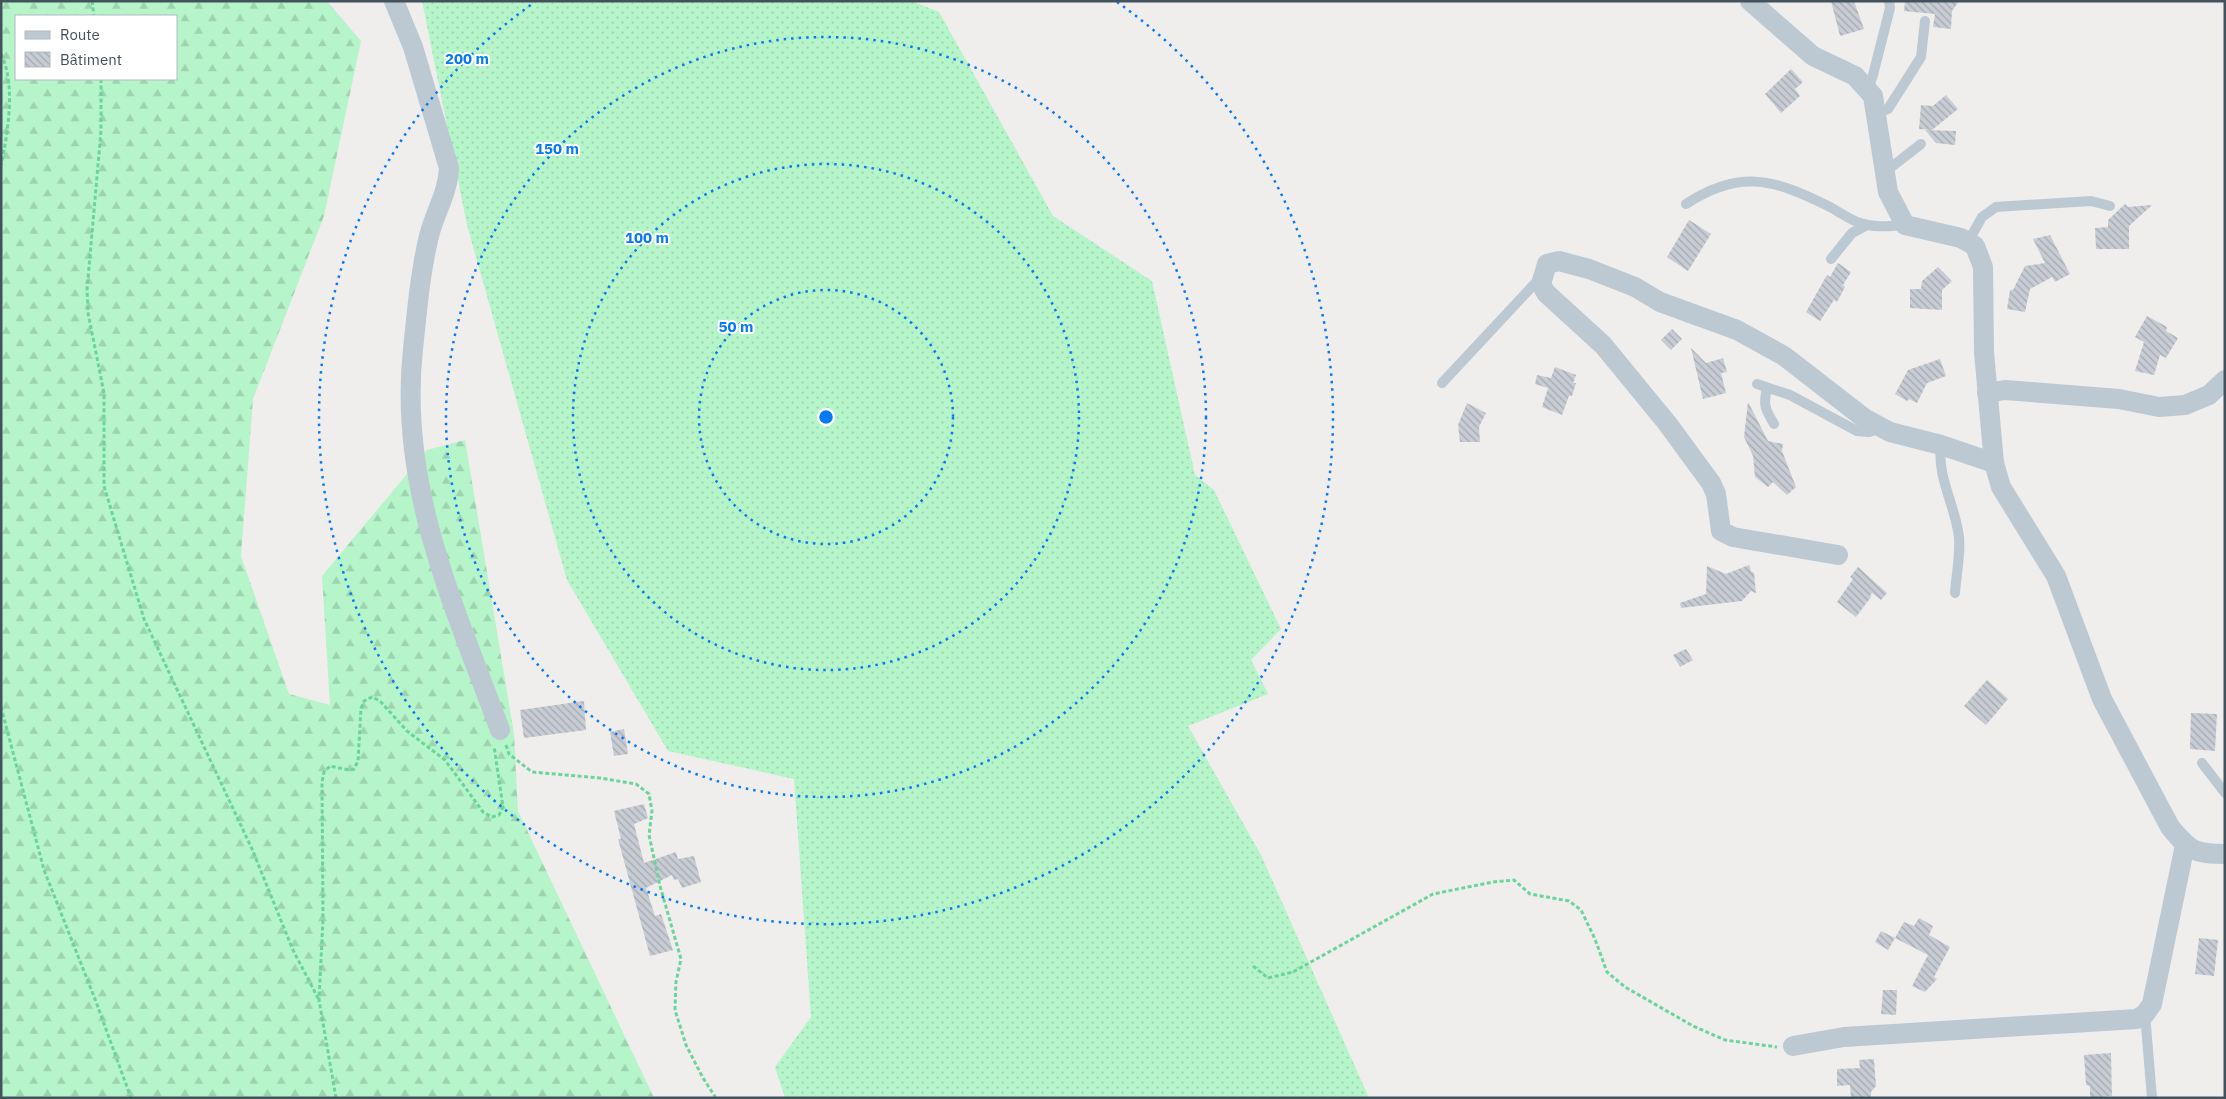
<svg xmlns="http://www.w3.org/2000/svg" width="2226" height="1099" font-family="'IBM Plex Sans',sans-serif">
<defs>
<pattern id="grass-dots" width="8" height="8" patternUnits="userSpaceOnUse" patternTransform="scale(1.25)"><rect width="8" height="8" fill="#b6f4ca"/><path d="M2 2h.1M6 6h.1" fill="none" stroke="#9ed3b0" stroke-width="1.8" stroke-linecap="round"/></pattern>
<pattern id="forest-firs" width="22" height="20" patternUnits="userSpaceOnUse" patternTransform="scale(1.25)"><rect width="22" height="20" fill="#b6f4ca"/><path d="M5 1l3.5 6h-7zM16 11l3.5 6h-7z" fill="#9ed3b0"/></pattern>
<pattern id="building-back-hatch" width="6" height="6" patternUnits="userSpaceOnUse" patternTransform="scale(1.25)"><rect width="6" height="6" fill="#c8ccd4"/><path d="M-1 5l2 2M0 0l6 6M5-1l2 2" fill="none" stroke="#a4a8af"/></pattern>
</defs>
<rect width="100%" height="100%" fill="#f0eded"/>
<polygon fill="url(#grass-dots)" points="422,1 912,1 939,12 1053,216 1152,281 1195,475 1214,490 1281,629 1251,660 1268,694 1188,726 1261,855 1369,1098 785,1098 775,1067 811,1017 794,779 668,751 567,580 467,225"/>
<path fill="url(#forest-firs)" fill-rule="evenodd" d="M1 1H327L361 41 324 216 253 399 241 556 289 694 330 705 322 576 427 450 465 440 514 734 518 811 654 1098H1ZM16 16H176V79H16Z"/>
<g fill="url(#building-back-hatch)">
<polygon points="1831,1 1854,1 1864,29 1840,36"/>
<polygon points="1905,1 1959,1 1952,11 1951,29 1933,27 1935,14 1904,11"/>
<polygon points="1791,69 1803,82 1795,89 1800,96 1781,113 1765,94"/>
<polygon points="1946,95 1958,109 1932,130 1919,129 1921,105 1933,106"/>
<polygon points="1925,130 1956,131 1955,145 1936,143"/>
<polygon points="2125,204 2128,207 2152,205 2129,226 2129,249 2096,249 2095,228 2108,227 2108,220"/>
<polygon points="1689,220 1711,234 1688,271 1667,257"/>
<polygon points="2050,235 2070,274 2055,282 2052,277 2030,289 2025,312 2007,309 2010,290 2013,290 2025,266 2045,263 2033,239"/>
<polygon points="1838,263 1851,272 1843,285 1845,287 1837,302 1834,300 1820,321 1806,312 1827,275 1830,277"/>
<polygon points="1938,267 1952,281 1942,290 1942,310 1910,308 1910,289 1921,289 1922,281"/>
<polygon points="2147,316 2167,327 2166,331 2178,338 2166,358 2160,355 2154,375 2135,371 2144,342 2135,337"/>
<polygon points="1672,329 1682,339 1671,350 1661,340"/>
<polygon points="1691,348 1706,363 1723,358 1727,372 1721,373 1726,393 1703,399"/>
<polygon points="1940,359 1946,376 1927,383 1917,403 1909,399 1907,401 1895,394 1908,370"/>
<polygon points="1555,367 1576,375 1573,383 1576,383 1572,396 1569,396 1562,415 1542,407 1548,388 1535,384 1537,375 1551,378"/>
<polygon points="1748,402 1768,441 1783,444 1782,451 1796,487 1787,495 1773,482 1768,487 1755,477 1753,456 1744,437"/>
<polygon points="1467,403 1486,413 1479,427 1480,442 1460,442 1458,425"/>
<polygon points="1749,565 1751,571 1754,573 1756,593 1751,591 1742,601 1681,608 1680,603 1706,594 1707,566 1726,574"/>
<polygon points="1858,567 1887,593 1881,600 1872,593 1870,596 1871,597 1856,617 1837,602 1853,579 1850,577"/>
<polygon points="1686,649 1693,660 1680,667 1673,655"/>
<polygon points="1987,680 2008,699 1986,725 1964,706"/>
<polygon points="584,701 586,730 524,738 520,710"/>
<polygon points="2191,713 2217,714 2215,751 2190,749"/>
<polygon points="624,729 628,754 614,756 610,732"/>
<polygon points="644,804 648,818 634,824 644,863 676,852 678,859 694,856 701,882 682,888 678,879 674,880 672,875 646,888 655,916 661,914 673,950 650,956 618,839 621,839 614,811"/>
<polygon points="1919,918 1933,926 1929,935 1950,947 1934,977 1937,979 1925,992 1912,986 1928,955 1895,938 1904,922 1914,926"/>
<polygon points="1881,931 1895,938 1888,950 1875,942"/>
<polygon points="2199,938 2218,940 2214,976 2195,974"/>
<polygon points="1883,990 1897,990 1896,1015 1881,1014"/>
<polygon points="2111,1053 2112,1096 2090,1098 2090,1086 2086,1085 2084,1055"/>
<polygon points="1874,1059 1876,1086 1871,1092 1871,1098 1851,1098 1850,1085 1837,1086 1837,1069 1860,1068 1859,1060"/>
</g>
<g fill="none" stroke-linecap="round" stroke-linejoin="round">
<g stroke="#6ad59b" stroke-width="3" stroke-dasharray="4 2.5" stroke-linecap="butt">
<polyline points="92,1 94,16"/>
<path d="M1 54C16 84 8 133 1 165"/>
<polyline points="101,79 101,131 87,290 88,313 104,393 104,486 144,619 252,849 293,950 319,1000"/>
<polyline points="1,707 44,870 95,999 131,1098"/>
<polyline points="506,745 509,754 532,772 600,778 636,784 649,794 652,811 649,835 660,886 681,959 676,982 675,1010 686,1045 703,1078 716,1098"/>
<polyline points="1253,966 1268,978 1293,972 1433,894 1493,882 1514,880 1530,894 1569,901 1581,910 1595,939 1607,972 1625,987 1693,1026 1725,1040 1777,1047"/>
<polyline points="336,1098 319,1000 323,919 322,782 324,772 330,766 349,770 354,769 358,761 361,709 364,701 372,697 380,701 407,731 445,760 483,812 492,817 499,815 503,807 494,746"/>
</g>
<g stroke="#bcc9d2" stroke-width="10">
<polyline points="1868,90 1873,75 1890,8 1889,1"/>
<polyline points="1876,114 1888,109 1921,57 1925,21"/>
<polyline points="1885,172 1921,144"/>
<path d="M1686 204C1738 170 1772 178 1826 205 1837 210 1848 219 1860 223 1875 228 1890 226 1905 225"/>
<polyline points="1968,242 1982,217 1996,207 2091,201 2110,206"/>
<polyline points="1831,259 1852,233 1867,225"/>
<polyline points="1442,383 1540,278"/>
<polyline points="1757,384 1790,395 1857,431 1869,432 1881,428"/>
<path d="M1767 388C1763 405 1765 409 1774 424"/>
<path d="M1941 445C1937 476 1953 501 1958 531 1962 548 1956 575 1955 593"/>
<polyline points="2202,763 2225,793"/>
<polyline points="2145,1014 2152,1098"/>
</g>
<g stroke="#bcc9d2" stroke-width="20">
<path d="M394 1 413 47 449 168C448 193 435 212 429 236 420 273 417 312 413 349 398 486 454 605 500 730"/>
<path d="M1750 1 1813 56 1855 76 1873 96 1888 192 1905 225 1961 238 1975 246 1983 267 1984 352 1994 463 2001 487 2056 576 2102 699 2170 827C2190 851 2194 854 2225 854"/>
<polyline points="1987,393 2005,390 2119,399 2159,407 2185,405 2209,395 2225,380"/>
<polyline points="1838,555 1733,537 1721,531 1716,494 1711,483 1667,423 1603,345 1546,293 1541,284 1547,264 1559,261 1589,269 1635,287 1660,302 1737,330 1784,356 1864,418 1890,432 1941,445 1994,463"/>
<polyline points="1793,1046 1844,1037 2137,1019 2145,1014 2152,1004 2185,845"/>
</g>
</g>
<g fill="none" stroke="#057af3" stroke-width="2.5" stroke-dasharray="2.5 5">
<circle cx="826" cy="417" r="127"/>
<circle cx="826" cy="417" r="253"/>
<circle cx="826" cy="417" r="380"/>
<path d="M1117 2A507 507 0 1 1 535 2"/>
</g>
<circle cx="826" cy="417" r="8" fill="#057af3" stroke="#fff" stroke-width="2.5"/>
<g font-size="15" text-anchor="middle" font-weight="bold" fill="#057af3" stroke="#fff" stroke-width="4" stroke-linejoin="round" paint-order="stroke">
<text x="467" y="64">200 m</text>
<text x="557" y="154">150 m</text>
<text x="647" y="243">100 m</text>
<text x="736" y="332">50 m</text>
</g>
<rect width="2226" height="1099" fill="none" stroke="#43525d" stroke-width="5"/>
<rect x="15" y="15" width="162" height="65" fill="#ffffff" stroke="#b4babe"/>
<rect x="25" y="31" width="25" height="8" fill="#bcc9d2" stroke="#b4babe"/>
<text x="60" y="40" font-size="15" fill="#43525d">Route</text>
<rect x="25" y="52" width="25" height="15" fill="url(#building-back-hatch)" stroke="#b4babe"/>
<text x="60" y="65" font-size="15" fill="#43525d">Bâtiment</text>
</svg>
